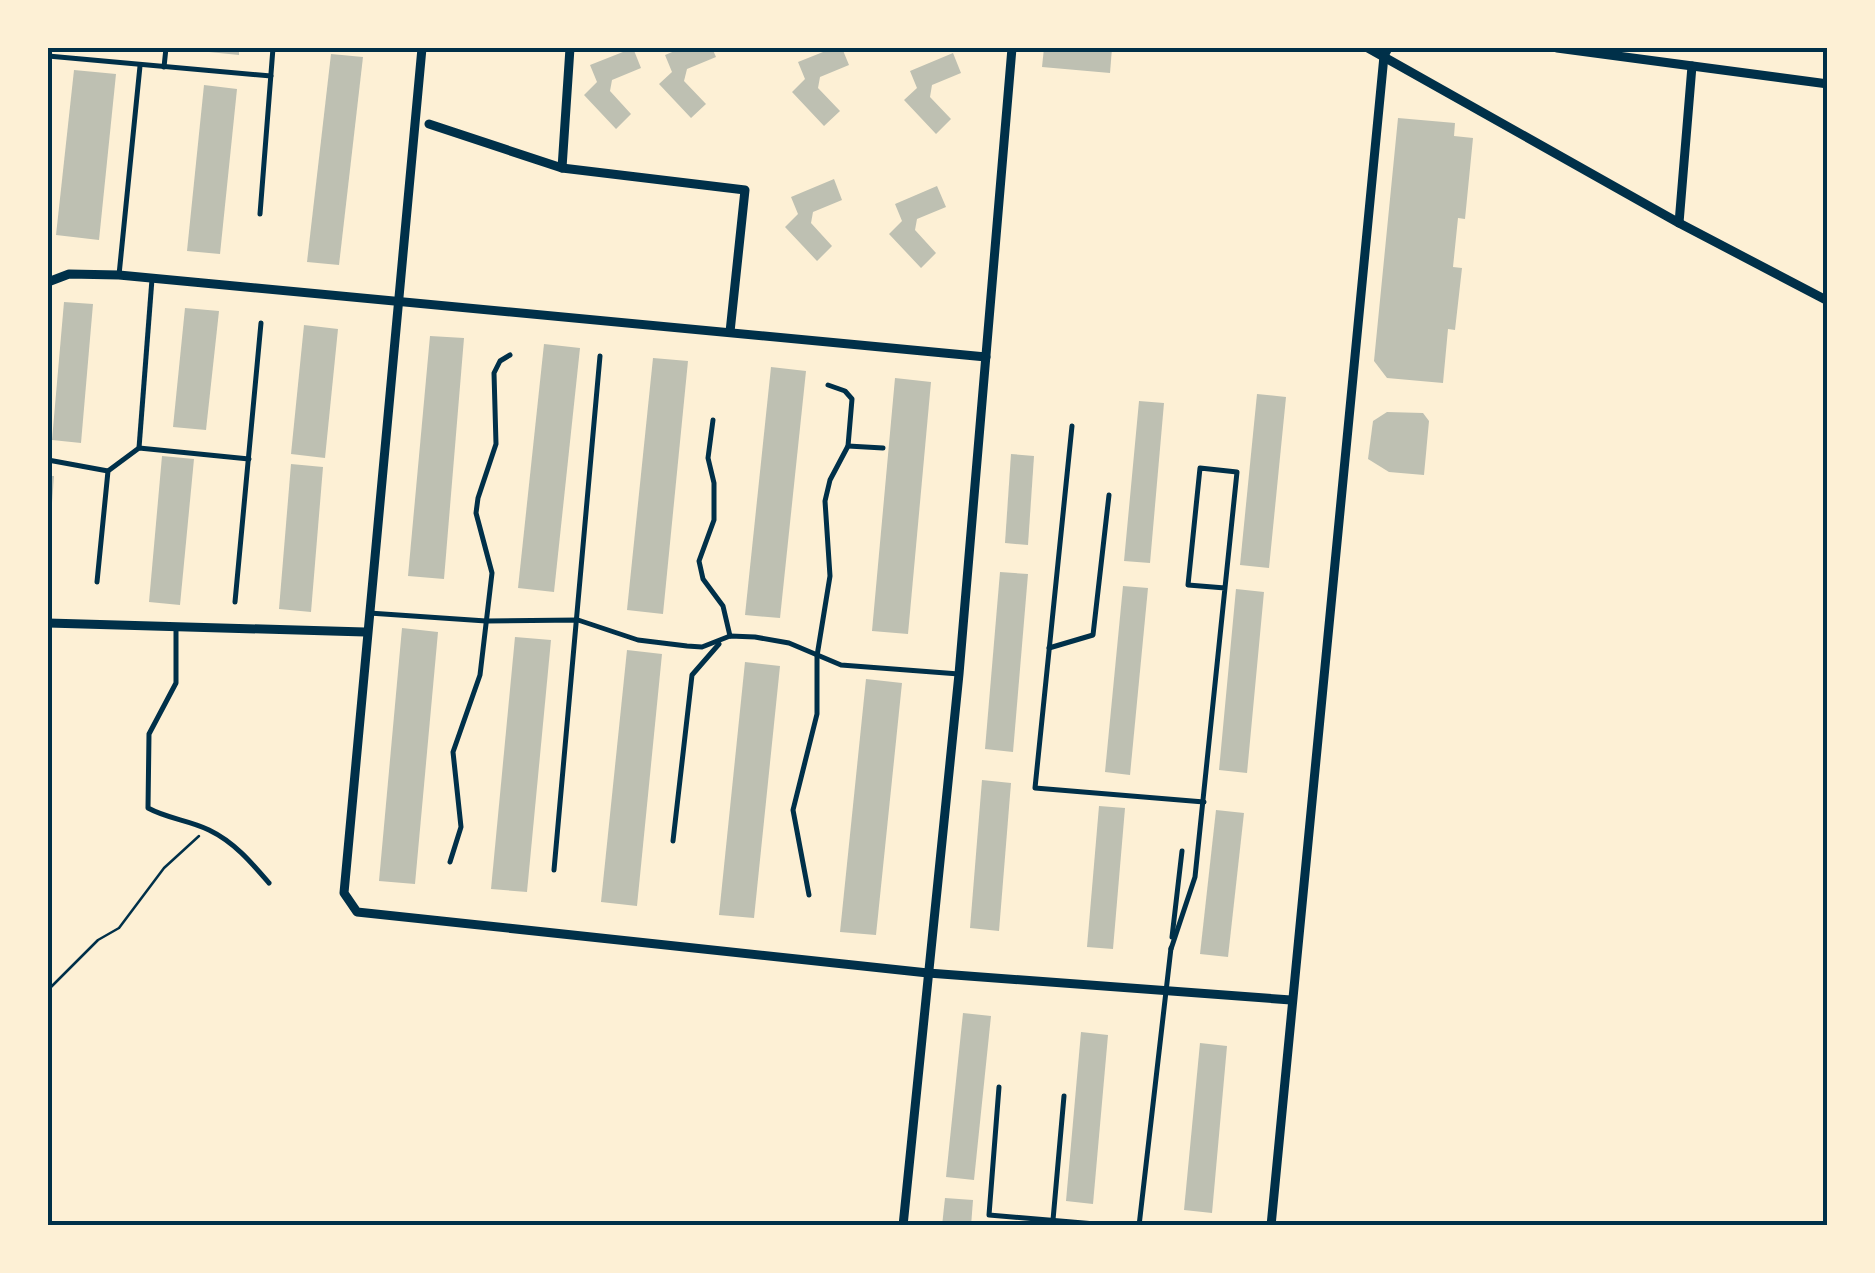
<svg xmlns="http://www.w3.org/2000/svg" width="1875" height="1273" font-family="'IBM Plex Sans',sans-serif">
<rect width="100%" height="100%" fill="#fdf0d5"/>
<g fill="#bec0b2">
<polygon points="209,48 239,48 239,55 209,52"/>
<polygon points="633,48 641,68 612,80 610,91 631,114 616,129 584,95 597,82 590,65"/>
<polygon points="682,48 712,48 716,57 687,69 684,81 706,104 691,118 659,84 672,72 665,55"/>
<polygon points="833,48 842,48 849,65 820,77 818,88 840,111 824,126 792,92 805,79 798,62"/>
<polygon points="1044,48 1112,48 1110,73 1042,67"/>
<polygon points="953,53 961,73 932,85 930,97 951,119 936,134 904,100 917,88 910,71"/>
<polygon points="331,54 363,57 339,265 307,262"/>
<polygon points="74,70 116,74 99,240 56,235"/>
<polygon points="204,85 237,89 220,254 187,251"/>
<polygon points="1398,118 1455,123 1454,136 1473,138 1465,219 1458,218 1453,267 1462,268 1455,330 1448,329 1443,383 1387,378 1374,361"/>
<polygon points="834,179 842,200 813,212 811,223 832,246 817,261 785,227 798,214 791,197"/>
<polygon points="937,186 946,207 917,219 915,230 936,253 921,268 889,234 902,221 895,204"/>
<polygon points="64,302 93,304 81,443 52,440"/>
<polygon points="185,308 219,311 206,430 173,427"/>
<polygon points="304,325 338,329 325,458 291,454"/>
<polygon points="430,336 464,338 444,579 408,576"/>
<polygon points="544,344 580,348 554,592 518,588"/>
<polygon points="653,358 688,361 663,614 627,610"/>
<polygon points="771,367 806,371 780,618 745,615"/>
<polygon points="895,378 931,382 908,634 872,631"/>
<polygon points="1257,394 1286,397 1269,568 1240,565"/>
<polygon points="1139,401 1164,403 1150,563 1124,561"/>
<polygon points="1387,412 1423,413 1429,421 1424,475 1389,472 1368,459 1373,421"/>
<polygon points="1011,454 1034,456 1028,545 1005,543"/>
<polygon points="162,456 194,459 180,605 149,602"/>
<polygon points="291,464 323,467 311,612 279,609"/>
<polygon points="48,476 54,476 50,530 48,530"/>
<polygon points="1000,572 1028,574 1013,752 985,749"/>
<polygon points="1123,586 1148,588 1130,775 1105,772"/>
<polygon points="1236,589 1264,592 1247,773 1219,770"/>
<polygon points="402,628 438,632 415,884 379,881"/>
<polygon points="515,637 551,640 527,892 491,889"/>
<polygon points="627,650 662,654 637,906 601,902"/>
<polygon points="745,662 780,666 754,918 719,915"/>
<polygon points="866,679 902,683 876,935 840,932"/>
<polygon points="982,780 1011,783 999,931 970,928"/>
<polygon points="1099,806 1125,808 1113,949 1087,947"/>
<polygon points="1216,810 1244,813 1228,957 1200,954"/>
<polygon points="963,1013 991,1016 974,1180 946,1177"/>
<polygon points="1081,1032 1108,1035 1093,1204 1066,1201"/>
<polygon points="1200,1043 1227,1046 1212,1213 1184,1210"/>
<polygon points="945,1198 973,1200 971,1226 942,1226"/>
</g>
<g fill="none" stroke-linecap="round" stroke-linejoin="round">
<polyline stroke="#003049" stroke-width="2.5" points="48,990 98,940 119,928 164,868 199,836"/>
<g stroke="#003049" stroke-width="5">
<polyline points="48,56 271,76"/>
<polyline points="164,67 166,48"/>
<polyline points="260,214 273,48"/>
<polyline points="119,275 140,66"/>
<polyline points="713,420 708,458 714,483 714,520 699,561 703,579 723,606 730,636"/>
<polyline points="1072,426 1035,788 1204,802"/>
<polyline points="848,446 883,448"/>
<polyline points="139,448 152,279"/>
<polyline points="48,460 108,471"/>
<polyline points="97,582 108,471 139,448 249,459"/>
<polyline points="235,602 261,323"/>
<polyline points="369,613 486,621 578,620 638,640 687,646 702,647 730,636 755,637 789,643 841,665 959,674"/>
<path d="M176 627V683L149 734 148 808C168 819 189 820 209 830 234 842 251 862 269 883"/>
<polyline points="1049,648 1093,635 1109,495"/>
<polyline points="673,841 692,675 719,644"/>
<polyline points="450,862 461,827 453,752 480,675 492,573 476,513 478,498 496,444 494,373 500,361 510,355"/>
<polyline points="554,870 600,356"/>
<polyline points="809,895 793,810 817,714 817,656 830,576 825,501 830,480 848,446 852,399 845,391 828,385"/>
<polyline points="1172,937 1182,851"/>
<polyline points="1171,949 1195,877 1237,472 1200,468 1188,585 1225,588"/>
<polyline points="999,1087 989,1215 1119,1226"/>
<polyline points="1053,1220 1064,1096"/>
<polyline points="1139,1226 1171,948"/>
</g>
<g stroke="#003049" stroke-width="9">
<polyline points="422,48 344,893 357,912 928,973 1291,1000"/>
<polyline points="1368,48 1679,223 1828,301"/>
<polyline points="1557,48 1828,84"/>
<polyline points="429,124 562,168 745,190 730,332"/>
<polyline points="562,168 570,48"/>
<polyline points="1679,223 1692,66"/>
<polyline points="48,282 69,274 119,275 986,357"/>
<polyline points="48,623 365,632"/>
<polyline points="903,1226 959,674 1012,48"/>
<polyline points="1271,1226 1384,56 1388,48"/>
</g>
</g>
<rect width="1875" height="1273" fill="none" stroke="#fdf0d5" stroke-width="100"/>
<rect x="50" y="50" width="1775" height="1173" fill="none" stroke="#003049" stroke-width="4"/>
</svg>
